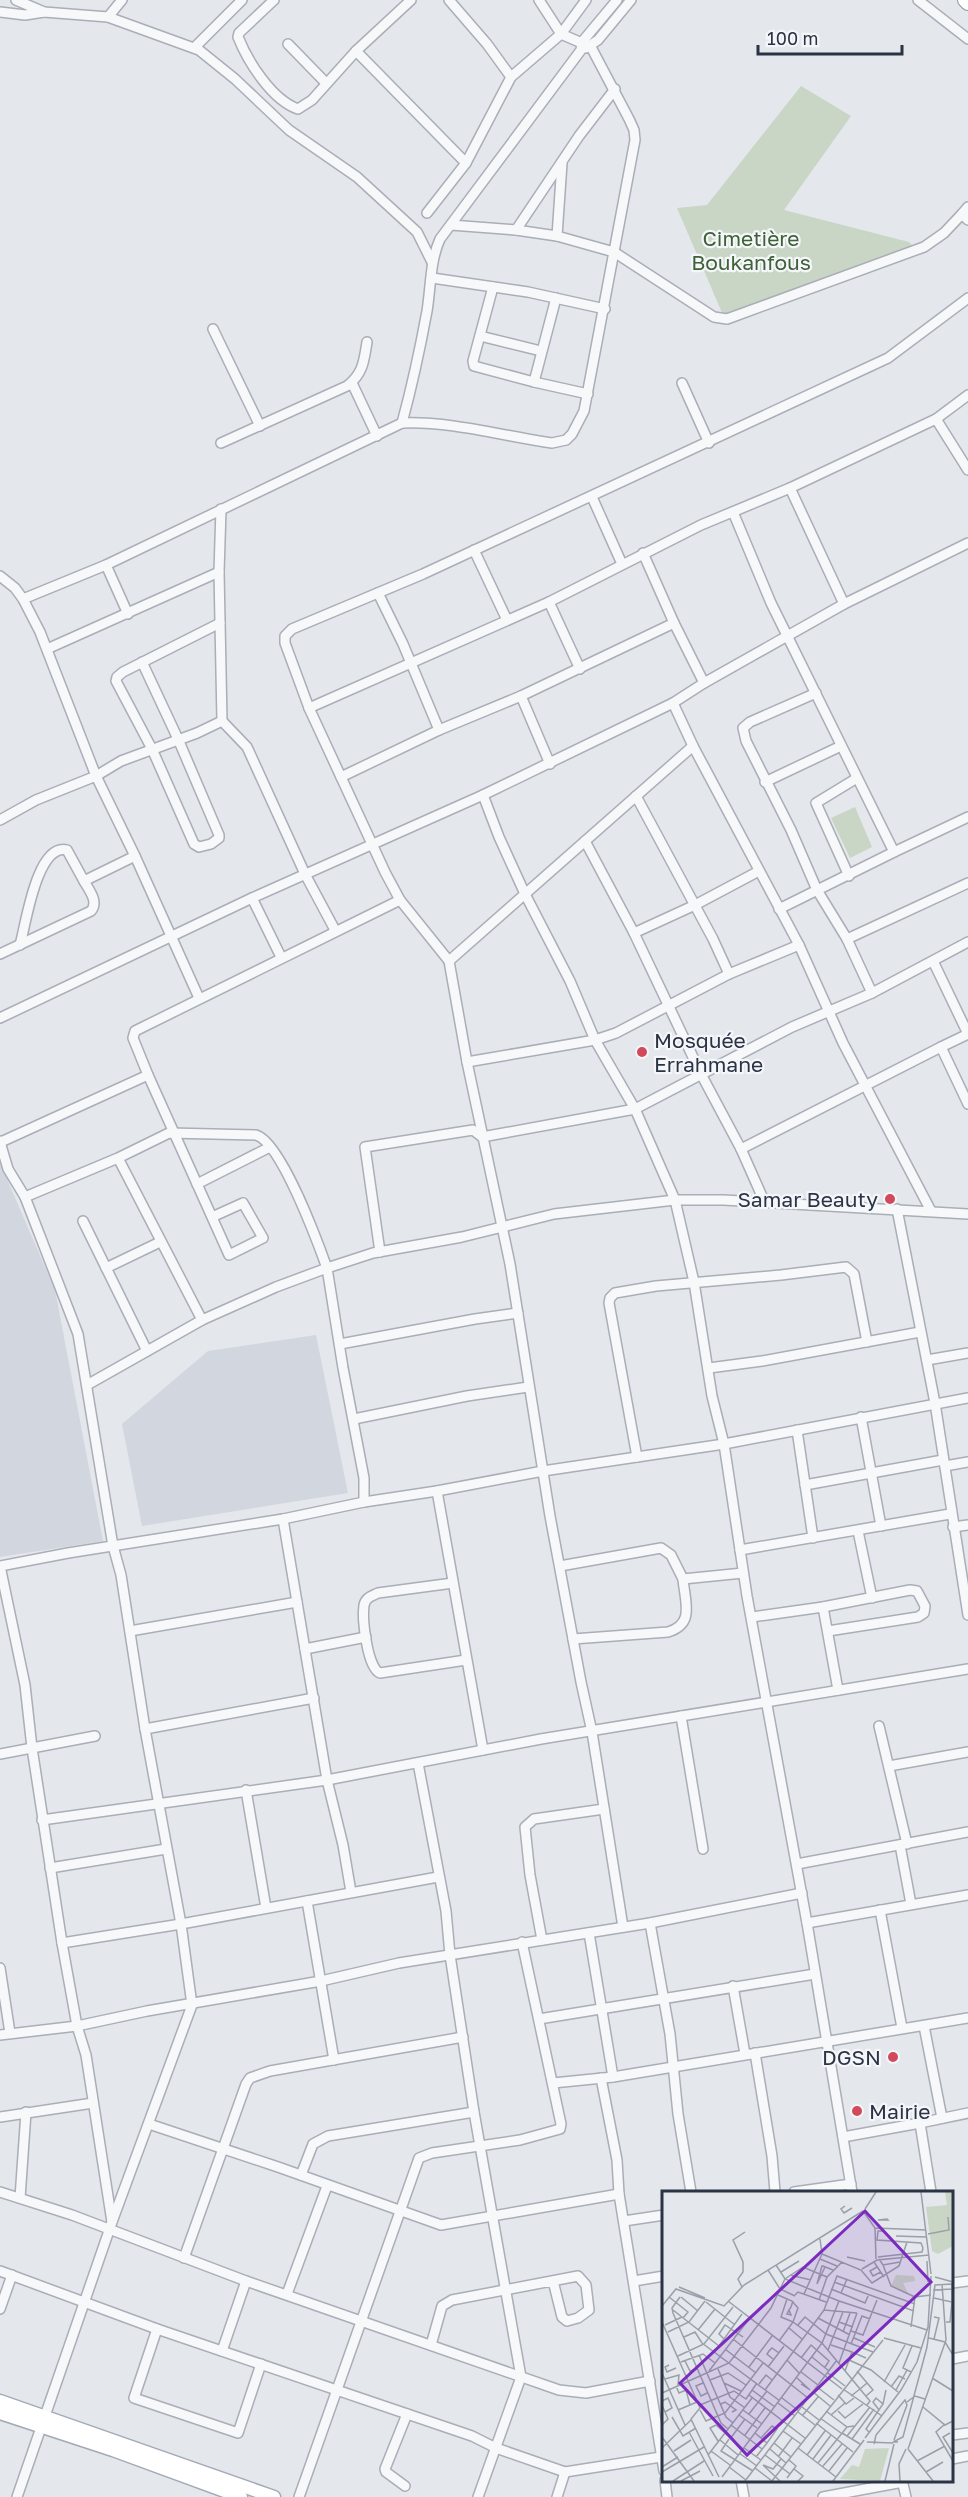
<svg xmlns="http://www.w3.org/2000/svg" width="968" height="2497" font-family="'Golos Text',sans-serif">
<rect width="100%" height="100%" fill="#e4e7ec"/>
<g fill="#d2d6de">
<polygon points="0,1163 55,1290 103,1541 0,1557"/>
<polygon points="316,1335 348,1493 142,1526 122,1424 208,1351"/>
</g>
<g fill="#c9d6c5">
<polygon points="801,86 851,116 784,210 909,242 915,248 723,315 677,208 707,205"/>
<polygon points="855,807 872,847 850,858 831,818"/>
</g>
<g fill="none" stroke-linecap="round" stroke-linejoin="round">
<defs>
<g id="minor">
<polyline points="16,0 44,12 108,17 199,50 235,79 289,130 357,177 417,232 432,262"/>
<path d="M274 0 239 33 238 37C248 62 272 100 298 109L312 100 356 51 411 0"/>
<polyline points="449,0 487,44 511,77"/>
<polyline points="918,0 968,39"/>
<polyline points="0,12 25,15 44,12"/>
<polyline points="108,17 122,0"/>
<polyline points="288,44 326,83"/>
<polyline points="195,47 242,0"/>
<polyline points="586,48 598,40 631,0"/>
<polyline points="356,51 466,163"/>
<polyline points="968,207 962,214 968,220"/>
<polyline points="427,213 466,163 511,77 561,34 586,0"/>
<polyline points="451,225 516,230 579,136 615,89"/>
<polyline points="516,230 557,236 614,252 714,317 727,319 924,247 944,233 962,214"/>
<polyline points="557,236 562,163"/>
<polyline points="432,278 528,292 605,309"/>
<polyline points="493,287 473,361 474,366 534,382 556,298"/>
<polyline points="213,329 260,426"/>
<polyline points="480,336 541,351"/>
<polyline points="534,382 588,394"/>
<polyline points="352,383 377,436"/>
<polyline points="682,383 709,443"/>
<polyline points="936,419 968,470"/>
<path d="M402 423C412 386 420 349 427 311 431 286 430 261 440 239L581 50 582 42 617 0"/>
<path d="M221 443 347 386C363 374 364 361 367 342"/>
<polyline points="790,488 844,604"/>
<polyline points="592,497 622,564"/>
<polyline points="733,512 771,603 894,852 779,909"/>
<polyline points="474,550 507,620"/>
<polyline points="106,565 128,614"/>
<polyline points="0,576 15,588 23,599 40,632 96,776 135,856 199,998"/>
<path d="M23 599 106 565 402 423C452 421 502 436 552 443L566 440 572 434 584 411 635 140 634 130 629 119 591 47 561 34 539 0"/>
<polyline points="549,602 580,669"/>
<polyline points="674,623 704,683"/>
<polyline points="47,649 219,572"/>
<polyline points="142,662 178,739 219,835 219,838 211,844 199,847 194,844 152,749 116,681 117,677 123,672 220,623"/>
<polyline points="816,693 750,722 743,728 746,741 791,830 817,890 847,939 872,993"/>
<polyline points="521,696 550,764"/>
<polyline points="673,703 693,746 799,945 843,1043 931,1211"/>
<polyline points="309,708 549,602 701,525 790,488 936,419 968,395"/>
<polyline points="222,721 247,747 305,874 335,930"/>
<polyline points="439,730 521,696 674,623 643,553"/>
<polyline points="341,777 439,730 403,644 378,593"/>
<polyline points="765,782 841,746"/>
<polyline points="636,796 713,939 729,974"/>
<polyline points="0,820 36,800 96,776 121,761 197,733 222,721 219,572 221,509"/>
<polyline points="585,841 634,933 695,905 759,871"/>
<polyline points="894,852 968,817"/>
<polyline points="849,876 816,803 857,778"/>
<polyline points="252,898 281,957"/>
<polyline points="634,933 701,1074 741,1149 765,1203"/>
<polyline points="847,939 968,883"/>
<path d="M20 945C26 923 37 843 67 850L84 881"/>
<path d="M0 954 91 911C99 902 89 890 84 881L135 856"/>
<polyline points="449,961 400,900 385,872 309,708 285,643 285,636 292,629 423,574 888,358 968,298"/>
<polyline points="933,961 968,1034"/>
<polyline points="0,1018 252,898 483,795"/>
<polyline points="968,1034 941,1047 968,1104"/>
<polyline points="467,1062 595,1040 616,1033 729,974 799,945"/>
<polyline points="0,1141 1,1142 148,1075"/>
<polyline points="0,1142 8,1169 25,1197 78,1334 113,1546 121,1575 145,1729 181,1924 192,2005 112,2222 17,2497"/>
<polyline points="741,1149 941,1047"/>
<polyline points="197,1184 270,1147"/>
<path d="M25 1197 118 1158 169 1133 256 1135C281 1142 318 1243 327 1268L276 1287 202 1320 118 1158"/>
<polyline points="897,1209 935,1403 968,1615"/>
<polyline points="212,1217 243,1203 263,1238 229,1255 148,1075 133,1038 135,1031 400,900"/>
<polyline points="83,1221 147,1351"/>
<polyline points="380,1252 365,1147 473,1130 482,1137 635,1109 792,1027 872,993 968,942"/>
<polyline points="106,1268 160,1242"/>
<polyline points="340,1344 475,1319 518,1313"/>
<polyline points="927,1360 968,1353"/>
<polyline points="709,1368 762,1361 920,1332"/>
<polyline points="87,1385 202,1320"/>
<polyline points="861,1417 881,1526"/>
<polyline points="354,1419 467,1396 528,1387"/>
<polyline points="797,1430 813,1538"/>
<polyline points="637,1457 609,1303 610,1298 615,1293 656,1286 781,1275 846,1267 854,1274 867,1342"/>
<polyline points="945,1466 968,1462"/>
<polyline points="805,1485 943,1460"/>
<polyline points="437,1491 483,1750"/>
<polyline points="364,1502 364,1478 343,1368 327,1268 373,1253 462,1237 554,1214 675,1200 635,1109 595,1040 570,981 525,894 499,837 483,795 673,703 704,683 844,604 968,543"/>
<polyline points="283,1519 327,1780 343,1845 351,1892"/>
<polyline points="953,1527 968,1525"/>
<polyline points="858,1531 872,1598"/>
<polyline points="740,1550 950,1514"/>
<polyline points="560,1566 661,1548 671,1555 683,1579 743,1573"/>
<path d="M453 1583 378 1593C372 1596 366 1597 364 1605 362 1618 367 1668 380 1673L466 1660"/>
<polyline points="823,1607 838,1690"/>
<polyline points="752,1617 823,1607 910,1590 917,1591 925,1606 924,1613 918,1617 828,1631"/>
<polyline points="130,1631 297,1602"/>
<path d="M573 1639 668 1632C695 1624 685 1602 683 1579"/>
<polyline points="305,1649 366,1637"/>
<polyline points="681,1716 703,1849"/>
<polyline points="879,1726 907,1844"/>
<polyline points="145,1729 314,1698"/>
<polyline points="0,1754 95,1736"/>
<polyline points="418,1763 446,1911 450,1955 474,2112 521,2377 478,2497"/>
<polyline points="889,1766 968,1752"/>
<polyline points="246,1790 266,1908"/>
<polyline points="42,1820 327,1780 541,1739 968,1669"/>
<polyline points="900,1845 911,1904"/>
<polyline points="797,1864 968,1832"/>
<polyline points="50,1868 166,1849"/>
<polyline points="307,1901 334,2060"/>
<polyline points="880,1910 902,2028"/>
<polyline points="650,1923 670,2034 678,2114 691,2192"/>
<polyline points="807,1923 968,1895"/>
<polyline points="623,1927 592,1732 581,1682 550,1516 510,1264 467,1062 449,961 693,746"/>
<polyline points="589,1933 613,2077"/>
<polyline points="542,1940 530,1875 525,1827 534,1819 604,1809"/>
<polyline points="62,1943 181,1924 438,1877"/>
<polyline points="0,1968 10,2033"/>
<polyline points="733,1986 745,2054"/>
<polyline points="539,2019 815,1974"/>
<polyline points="924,2026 942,2118"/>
<polyline points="0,2035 77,2026 147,2011 321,1981 399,1963 650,1923 802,1893"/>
<polyline points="755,2053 772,2156 775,2192"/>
<polyline points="601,2078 617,2160 619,2194 664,2471"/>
<polyline points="553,2083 613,2077 968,2018"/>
<polyline points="0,2117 93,2103"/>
<polyline points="149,2124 278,2167 441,2225 619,2194"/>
<polyline points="843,2137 920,2123"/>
<polyline points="301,2175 313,2144 328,2136 474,2112"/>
<polyline points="0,2192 72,2215 246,2281 559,2390 586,2393 650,2381"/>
<polyline points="794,2192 851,2184"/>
<polyline points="852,2192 807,1923 747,1596 724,1444 712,1396 694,1282 675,1200 723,1200 968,1214"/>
<polyline points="931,2192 920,2123 968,2113"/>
<polyline points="20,2198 26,2112"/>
<polyline points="624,2221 664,2215"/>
<polyline points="112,2222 86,2055 77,2026 62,1943 32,1748 25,1685 0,1566 68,1553 283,1519 364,1502 437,1491 543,1471 724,1444 968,1398"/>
<polyline points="184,2258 246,2084 250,2078 270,2071 463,2037"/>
<polyline points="0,2271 157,2329 472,2436 496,2448 565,2472 661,2457"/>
<polyline points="634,2281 664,2276"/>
<polyline points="952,2283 968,2281"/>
<polyline points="287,2294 327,2186"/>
<polyline points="0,2309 12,2275"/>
<polyline points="157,2329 134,2398 238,2433 261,2364"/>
<polyline points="431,2345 442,2306 452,2300 578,2276 586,2285 589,2310 578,2318 567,2321 562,2317 553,2281"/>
<polyline points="222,2351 246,2281"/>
<polyline points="952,2359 968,2356"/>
<polyline points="952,2435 968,2433"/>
<polyline points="952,2459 968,2456"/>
<polyline points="665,2480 667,2497"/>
<polyline points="741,2480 744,2497"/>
<polyline points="902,2480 906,2497"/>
<polyline points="405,2486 386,2472 385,2469 407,2414"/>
<polyline points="299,2497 419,2158 432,2153 520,2140 560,2129 561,2124 522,1942"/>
<polyline points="557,2497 565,2472"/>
<polyline points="823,2497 903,2482"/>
</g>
<g id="major">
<polyline points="0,2401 274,2497"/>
<polyline points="0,2413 113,2450 241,2497"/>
</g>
<polyline id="highway" points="965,0 968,3"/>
</defs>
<use href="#minor" stroke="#a9aeb7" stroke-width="12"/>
<use href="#major" stroke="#a3abb8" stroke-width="15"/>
<use href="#highway" stroke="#8b94a3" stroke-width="16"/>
<use href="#minor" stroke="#f7f8fa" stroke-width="9"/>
<use href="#major" stroke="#fff" stroke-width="12"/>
<use href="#highway" stroke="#fff" stroke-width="14"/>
</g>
<g fill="#d1495b" stroke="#f4f6f9" stroke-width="2">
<circle cx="642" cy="1052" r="6"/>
<circle cx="890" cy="1199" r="6"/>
<circle cx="893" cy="2057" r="6"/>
<circle cx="857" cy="2111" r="6"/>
</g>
<g text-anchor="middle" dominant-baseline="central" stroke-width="4.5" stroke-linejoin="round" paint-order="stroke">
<g font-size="21" fill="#3f6138" stroke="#f4f6f9">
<text x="751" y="238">Cimetière<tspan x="751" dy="24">Boukanfous</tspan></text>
</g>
<g font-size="21" fill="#2b3445" stroke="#f4f6f9" text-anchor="start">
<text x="654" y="1040">Mosquée<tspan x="654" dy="24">Errahmane</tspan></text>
<text x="878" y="1199" text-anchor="end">Samar Beauty</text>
<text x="881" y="2057" text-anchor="end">DGSN</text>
<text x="869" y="2111">Mairie</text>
</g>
</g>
<g transform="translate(662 2191)">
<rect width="291" height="291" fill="#e4e7ec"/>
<path d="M283 1H291V55L276 63 270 60 264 16 285 14ZM234 84 252 85 253 90 241 92 247 104 229 95ZM227 257 218 290 178 288 190 274 197 276 203 258Z" fill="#c9d6c5"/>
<path fill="none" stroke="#9a9fa9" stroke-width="1.5" d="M259 1 269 83M183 15 179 18 182 22 190 17M203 18 214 1M201 20 213 37 214 68M216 29 225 28 226 29ZM213 37 264 39M222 40H216L215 49 259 52 261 57M266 43 287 39 286 26M234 45 264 46M160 63 199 79 210 92 237 75 245 51M185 66 203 70M216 66 260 61 261 57M158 68 175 75M217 68 221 74 238 71M265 70 266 91M212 71 222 86M114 74 123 88 177 110M221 74 229 95 253 106M163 76 155 93 160 75H161L171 79M215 76 208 80 211 85 219 81M200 78 215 69 267 64M119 81 137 70M128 84 149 89M273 86 291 91M172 91 252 120M17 96 43 107M80 96 76 88 81 81V71L71 49 83 41M169 98 179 102 185 88M271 99 290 98M179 102 203 112 206 105M142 103 160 63 158 48M116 104 130 110 136 117 131 131 119 126 125 108M133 104 136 101 164 111M133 105 118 98 123 88 141 76 165 86 180 71M7 106 26 121 21 127M18 106 10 117 11 122 59 232 66 238M19 106 36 120M272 107 290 111 288 131H284M157 109 165 86M66 110 180 198M44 111 73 134M0 115 14 98 62 115 82 94 201 20M11 119 57 155 80 123M127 119 129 124 125 123 127 119 129 116 131 110M162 119 175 85 253 113M181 121 177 131 191 136M272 126 277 127 272 148M156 127 188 144M0 131 38 217 29 228 57 286M3 134 20 126M136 134 143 126 164 143 211 161M249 136 253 106 269 104M127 137 141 149M36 139 53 118M189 140 201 144 215 109M6 141 27 131 43 110M181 141 188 122M22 146 33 141 40 152 118 210M192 147 213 156M222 147 259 157M267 147 283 151 291 164M62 148 57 143 63 134 81 146M71 148 146 207M117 150 131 131 160 152 177 110 265 139M189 153 200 125 208 128M169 154 190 161M63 158 94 182M166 159 177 131M37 164 64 226 71 232M16 165 42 153 71 116M150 166 167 180M139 167 149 154 167 170 163 176M111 168 105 163 107 160 110 157 117 162M125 169 138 183M187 169 209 179 236 201M23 170 28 180 35 178M19 171 41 163 53 172M177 172 195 122M7 174 3 176 5 181 14 177M87 176 110 145M106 176 122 155M56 178 68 206 83 217M47 180 87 128M183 180 190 161 204 167M195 180 211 199 204 205M139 181 156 194M249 181 241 177 250 155M0 182 23 234M166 182 183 195M135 187 148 199 139 193M270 187 291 200M3 188 17 184 16 194M48 189 66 182 84 194M222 191 243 154M41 192 34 195 39 205 45 202M62 192 79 200M97 193 104 184 110 189M14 195 17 202 24 199 28 214M155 196 172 209M229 196 237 185 243 188M181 198 220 225M90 199 113 216M103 199 162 119 195 122M234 199 245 179M151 201 168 215M0 202 67 172 109 117 118 98 106 79M87 204 143 247M176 204 184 213 192 207M120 207 137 220M0 210 6 207 10 217 3 221M245 211 253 205 263 208M116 212 133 225M59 213 63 211 74 219 70 221M0 214 6 228 0 234M38 214 72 200 84 208 95 192M205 214 208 210 198 198 205 192M140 216 157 229M261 216 283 234 291 230M16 219 35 211M38 219 44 230 63 222 101 172M81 219 100 233M217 219 211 211 214 207 221 213M164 220 185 236 192 235M176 220 183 227 201 213M136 221 153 234M87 223 105 200M77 224 95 237M169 224 183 212M140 225 156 206M10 226 21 245 34 237M158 227 179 242M154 232 191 261M283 233 274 241 291 270M54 234 81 258M54 234 48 237 56 250M69 234 100 258M121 240 139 253M27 241 51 285M207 241 204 238 221 213 224 199M93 242 105 252 94 266M180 242 198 253M288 242 281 246 291 262M83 244 103 217M185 245 208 216M0 246 32 290M99 247 110 235 115 238 105 252M203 247 239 199 255 171 266 136 269 85M67 248 59 260 91 280M68 248 83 228M190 248 212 218M58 249 76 264M205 251 231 252M236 251H231L241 246 265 156 273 94 290 93V111M112 252 129 266M212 253 214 244 243 209 245 214 232 249M0 257 29 229M82 257 99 269M136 257 174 286M108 258 124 272M246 258 284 149 280 93M246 258 271 290M12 260 29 249M49 260 68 274M77 262 95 275M46 264 90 207M103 264 128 283M145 264 163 240M116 266 130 247M151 268 169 244M255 270 283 255M156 272 185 236M161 275 180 253M0 276 16 266M67 276 84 289M93 277 110 290M132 278 141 285 136 290M167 280 185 257M0 281 42 256M264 281 281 271M60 286 160 152 198 198 189 205M125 287 134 275 127 269M11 290 42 270M19 290 38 280M83 290 175 169M110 290 221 149M118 290 101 274 111 278 119 268M171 290 202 249M223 290 232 253M238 290 237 273 244 258"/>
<path fill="#7b2cbf" fill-opacity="0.15" stroke="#7b2cbf" stroke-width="3" d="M203 20 269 91 85 264 18 192Z"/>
<rect width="291" height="291" fill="none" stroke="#2b3445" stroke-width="3"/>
</g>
<path d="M758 45v9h144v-9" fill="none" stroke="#2b3445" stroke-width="3"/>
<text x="767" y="45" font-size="18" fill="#2b3445" stroke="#f4f6f9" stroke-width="4.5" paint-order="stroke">100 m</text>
</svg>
